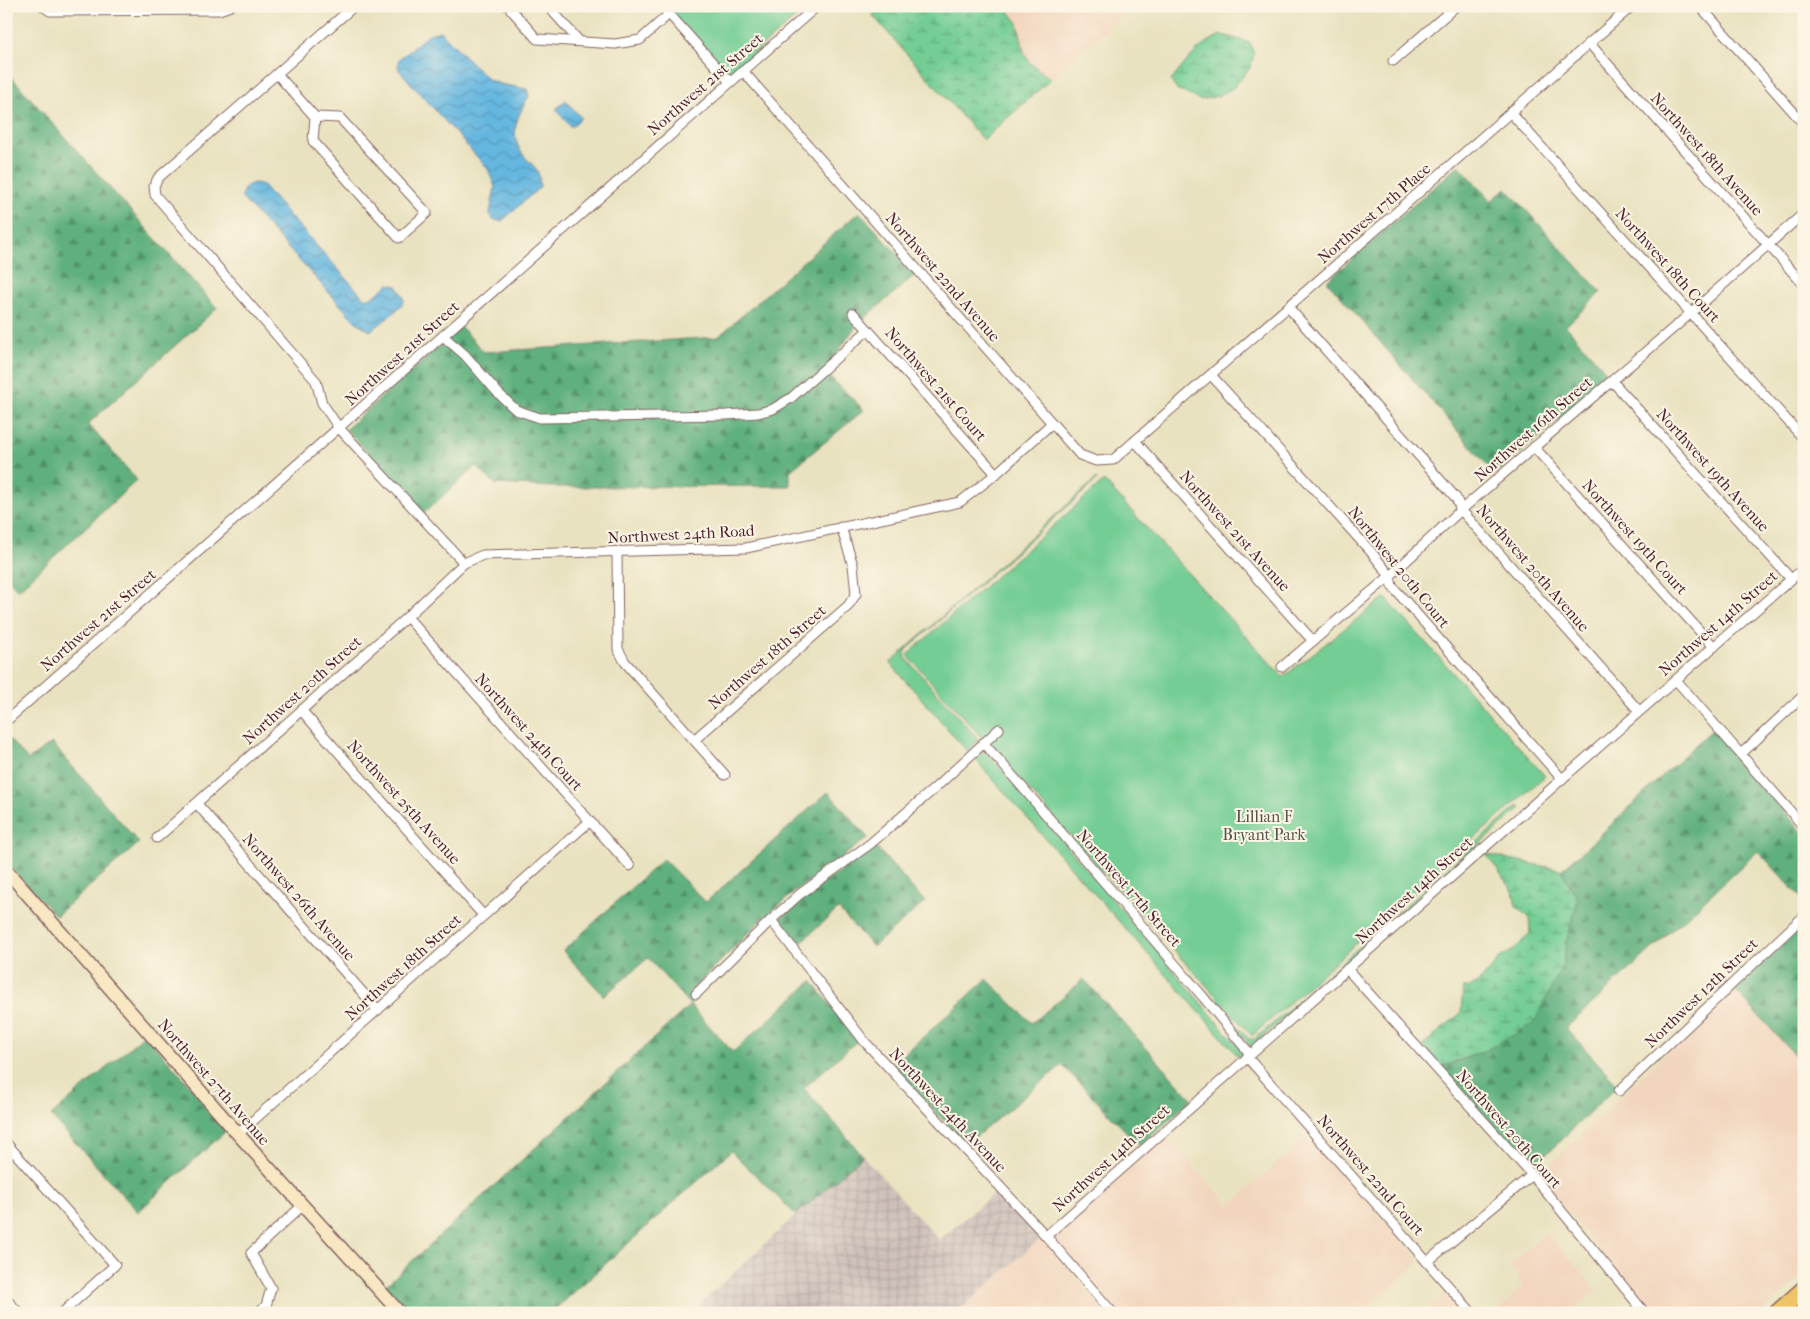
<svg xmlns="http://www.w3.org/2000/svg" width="1810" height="1319" font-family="'IM FELL French Canon',serif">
<defs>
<pattern id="industrial-grid" width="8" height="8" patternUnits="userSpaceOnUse" patternTransform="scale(1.25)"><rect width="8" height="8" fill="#cfc1ba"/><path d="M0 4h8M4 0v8" fill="none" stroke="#b3a5a0"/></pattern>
<pattern id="forest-firs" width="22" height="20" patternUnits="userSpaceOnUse" patternTransform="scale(1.25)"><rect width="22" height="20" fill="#5eb07e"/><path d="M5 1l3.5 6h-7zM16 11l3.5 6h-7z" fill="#508f67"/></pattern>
<pattern id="wetland-marsh" width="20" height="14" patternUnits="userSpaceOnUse" patternTransform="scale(1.25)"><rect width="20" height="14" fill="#73cd94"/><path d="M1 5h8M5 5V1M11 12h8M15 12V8" fill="none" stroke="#60a679"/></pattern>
<pattern id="water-waves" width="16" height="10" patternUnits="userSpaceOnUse" patternTransform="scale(1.25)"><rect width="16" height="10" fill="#65b7e0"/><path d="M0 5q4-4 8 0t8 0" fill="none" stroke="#5594b6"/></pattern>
</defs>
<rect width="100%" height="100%" fill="#fcf5e5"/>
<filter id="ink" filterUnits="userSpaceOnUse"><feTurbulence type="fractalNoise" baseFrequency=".02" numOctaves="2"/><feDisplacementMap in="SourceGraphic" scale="10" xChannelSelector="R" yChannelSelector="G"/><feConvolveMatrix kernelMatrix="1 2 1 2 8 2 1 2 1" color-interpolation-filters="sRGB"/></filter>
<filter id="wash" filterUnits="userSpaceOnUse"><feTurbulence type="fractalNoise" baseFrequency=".0096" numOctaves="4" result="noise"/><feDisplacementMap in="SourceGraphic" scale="20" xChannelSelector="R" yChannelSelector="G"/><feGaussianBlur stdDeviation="1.12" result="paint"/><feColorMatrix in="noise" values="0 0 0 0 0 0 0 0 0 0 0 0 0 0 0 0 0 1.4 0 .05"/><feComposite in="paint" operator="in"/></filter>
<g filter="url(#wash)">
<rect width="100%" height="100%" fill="#e9e2c0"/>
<g fill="#f2d5bd">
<polygon points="1005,6 1132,6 1051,79 1030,63 1024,52 1018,23"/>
<polygon points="1734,989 1804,1065 1804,1274 1761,1313 1651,1313 1538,1176"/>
<polygon points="1308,1135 1420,1261 1363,1313 1119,1313 1053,1237 1166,1136 1230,1206"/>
<polygon points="1546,1232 1596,1289 1571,1313 1496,1313 1524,1285 1510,1265"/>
<polygon points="1041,1238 1107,1313 956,1313"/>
<polygon points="1447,1292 1466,1313 1423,1313"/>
</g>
<polygon fill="url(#industrial-grid)" points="863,1156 939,1240 997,1191 1041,1238 956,1313 690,1313 796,1215"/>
<g fill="#73cd94" stroke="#5e7660">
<polygon points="666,6 809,6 736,69 729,72 719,66"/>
<polygon points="1096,479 1097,480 905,651 905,657 979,740 967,751 890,663"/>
<polygon points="1104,481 1283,677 1385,597 1545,776 1252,1036 907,655"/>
<polygon points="983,750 995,762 1244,1053 1239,1057 974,758"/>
<polygon points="1519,805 1521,808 1251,1047 1189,973 1249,1039 1255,1039"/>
</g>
<g fill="url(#forest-firs)" stroke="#546854">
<polygon points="6,71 217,308 88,424 137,480 18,590 6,577"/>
<polygon points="1459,165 1491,201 1506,188 1601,292 1566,326 1610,376 1495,474 1327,281"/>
<polygon points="859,212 916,274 857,325 824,371 864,410 790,471 790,486 552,487 495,484 476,466 424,513 346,429 461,327 484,352 718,337"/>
<path d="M1713 729 1804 834V901L1758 851 1566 1028 1618 1085 1532 1168 1441 1067 1487 1050 1563 964 1566 943 1578 899 1561 870C1614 825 1661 775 1713 729Z"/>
<polygon points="8,738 28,760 52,743 139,843 56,916 6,863 6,740"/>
<polygon points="828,792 868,838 797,890 764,918 689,993 695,1000 690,1005 733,1052 812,981 858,1040 804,1088 863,1156 796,1215 731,1151 551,1313 406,1313 383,1288 690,1005 648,958 604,996 563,951 663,859 706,902"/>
<polygon points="875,846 925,902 873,947 838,909 797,946 777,921 803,898"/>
<polygon points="1804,925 1804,1065 1734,989"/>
<polygon points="987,979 1032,1023 1084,979 1192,1099 1140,1146 1062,1065 966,1145 892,1065"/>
<polygon points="145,1034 228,1129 138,1212 51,1116"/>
</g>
<g fill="url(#wetland-marsh)" stroke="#5e7660">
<polygon points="878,6 1005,6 1018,23 1024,52 1030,63 1051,79 983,140 873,16"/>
<path d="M1221 35 1235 38 1250 43 1254 54 1250 68 1233 88 1218 96 1200 100 1176 89 1171 81C1185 63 1199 44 1221 35Z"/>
<polygon points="1486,854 1561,870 1578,899 1566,943 1563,964 1534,1023 1487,1050 1441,1067 1422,1046 1461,1013 1463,988 1471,987 1481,980 1501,957 1514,950 1530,933 1529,918 1516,906 1513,891"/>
</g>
<g fill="url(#water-waves)" stroke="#586b86">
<path d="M440 31 489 80 500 84 527 89 529 96C517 117 507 135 525 157 537 170 539 168 540 187L502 221 493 220 490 213 495 187 488 169 398 69 399 59 429 34Z"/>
<polygon points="566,100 581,118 571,127 556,109"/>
<path d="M254 183 261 184 365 299 374 296 389 284 397 286 403 296 404 302C394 314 383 322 370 331L355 321 242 198C242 189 245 186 254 183Z"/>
</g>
</g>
<g filter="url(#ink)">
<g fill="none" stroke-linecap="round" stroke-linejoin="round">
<defs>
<g id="street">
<polyline points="43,6 50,11 219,10 230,6"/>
<polyline points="354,6 158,178 154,186 155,195 316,381 322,403 339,428 464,563 483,555 746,548 960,502 996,474 1052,423"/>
<polyline points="508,6 537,39 615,44 640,40 669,14"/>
<polyline points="548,6 579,41"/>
<polyline points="662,6 730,82"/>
<polyline points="1700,6 1804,124"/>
<polyline points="1589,43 1804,285"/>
<polyline points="1393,61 1456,6"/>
<polyline points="743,71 1080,455 1096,461 1113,460 1632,6"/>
<polyline points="277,74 315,117 313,141 399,238 427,213 340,118 315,117"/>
<polyline points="1510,112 1804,439"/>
<polyline points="1289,308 1456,498 1461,510 1639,711"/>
<polyline points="853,313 996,474"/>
<polyline points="443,336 465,355 498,393 516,410 540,418 605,417 726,415 758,413 773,409 791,398 868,330"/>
<polyline points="1211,375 1372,553 1390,576 1392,586 1562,779"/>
<polyline points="1612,381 1791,579"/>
<polyline points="1135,441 1313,641"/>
<polyline points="1534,447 1714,647"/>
<polyline points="617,552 618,649 625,662 725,775"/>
<polyline points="407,617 630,866"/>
<polyline points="1282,667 1390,576 1461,510 1691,313 1804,213"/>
<polyline points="1676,680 1804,827"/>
<polyline points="301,710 483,915"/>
<polyline points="6,721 817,6"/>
<polyline points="694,740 848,606 856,594 853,565 841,527"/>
<polyline points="983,743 998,759 1204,998 1250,1054"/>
<polyline points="1741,754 1804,695"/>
<polyline points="197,804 378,1010"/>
<polyline points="157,838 407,617 464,563"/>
<polyline points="771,920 865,1042 1046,1236 1113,1313"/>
<polyline points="1347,969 1532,1175 1645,1313"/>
<polyline points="696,994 771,920 800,894 870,844 935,788 999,729"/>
<polyline points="1247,1057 1472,1313"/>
<polyline points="1619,1091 1804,916"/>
<polyline points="238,1134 589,822"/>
<polyline points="6,1143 115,1265 62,1313"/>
<polyline points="1046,1236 1562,779 1804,568"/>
<polyline points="1427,1262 1532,1175"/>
<polyline points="6,1299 19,1313"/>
<polyline points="258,1313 266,1306 271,1288 251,1253 303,1205"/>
</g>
<polyline id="secondary" points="6,870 238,1134 400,1313"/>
<polyline id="highway" points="1777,1313 1804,1289"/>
</defs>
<use href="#street" stroke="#82635f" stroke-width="11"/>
<use href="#secondary" stroke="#82635f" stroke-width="15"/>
<use href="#highway" stroke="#82635f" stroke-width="19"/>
<use href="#street" stroke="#fff" stroke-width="9"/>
<use href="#secondary" stroke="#f9e7c3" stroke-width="12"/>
<use href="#highway" stroke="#efc469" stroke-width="16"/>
</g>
</g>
<g text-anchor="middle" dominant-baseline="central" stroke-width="4" stroke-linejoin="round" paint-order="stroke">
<g font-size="16" fill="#4a1f2b" stroke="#fcf5e5">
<text transform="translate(705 84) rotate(-41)">Northwest 21st Street</text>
<text transform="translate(1707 154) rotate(48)">Northwest 18th Avenue</text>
<text transform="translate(1374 213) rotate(-41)">Northwest 17th Place</text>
<text transform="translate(1668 265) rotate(48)">Northwest 18th Court</text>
<text transform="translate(943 277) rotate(49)">Northwest 22nd Avenue</text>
<text transform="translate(402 353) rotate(-42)">Northwest 21st Street</text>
<text transform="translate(936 384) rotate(49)">Northwest 21st Court</text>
<text transform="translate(1533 429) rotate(-41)">Northwest 16th Street</text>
<text transform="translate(1713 470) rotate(48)">Northwest 19th Avenue</text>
<text transform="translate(1235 531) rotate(48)">Northwest 21st Avenue</text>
<text transform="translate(681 534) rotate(-3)">Northwest 24th Road</text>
<text transform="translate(1635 537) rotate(48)">Northwest 19th Court</text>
<text transform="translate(1399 567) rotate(51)">Northwest 20th Court</text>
<text transform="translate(1533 568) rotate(49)">Northwest 20th Avenue</text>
<text transform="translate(98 620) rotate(-41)">Northwest 21st Street</text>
<text transform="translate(1718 623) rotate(-41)">Northwest 14th Street</text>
<text transform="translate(767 657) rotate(-41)">Northwest 18th Street</text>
<text transform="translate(302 690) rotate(-42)">Northwest 20th Street</text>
<text transform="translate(529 732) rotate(48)">Northwest 24th Court</text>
<text transform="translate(404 802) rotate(48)">Northwest 25th Avenue</text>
<text transform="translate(1129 888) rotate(49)">Northwest 17th Street</text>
<text transform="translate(1414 890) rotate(-42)">Northwest 14th Street</text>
<text transform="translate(299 897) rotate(49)">Northwest 26th Avenue</text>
<text transform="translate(403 967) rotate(-42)">Northwest 18th Street</text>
<text transform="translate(1701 993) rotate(-44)">Northwest 12th Street</text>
<text transform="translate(214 1082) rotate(49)">Northwest 27th Avenue</text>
<text transform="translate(948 1110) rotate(47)">Northwest 24th Avenue</text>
<text transform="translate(1509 1129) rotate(49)">Northwest 20th Court</text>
<text transform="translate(1111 1158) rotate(-42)">Northwest 14th Street</text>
<text transform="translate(1371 1175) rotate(49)">Northwest 22nd Court</text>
</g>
<g font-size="16" fill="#56534a" stroke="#fcf5e5">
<text x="1264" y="816">Lillian F<tspan x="1264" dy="18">Bryant Park</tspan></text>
</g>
</g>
<rect width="1810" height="1319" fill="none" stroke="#fcf5e5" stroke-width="25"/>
</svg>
